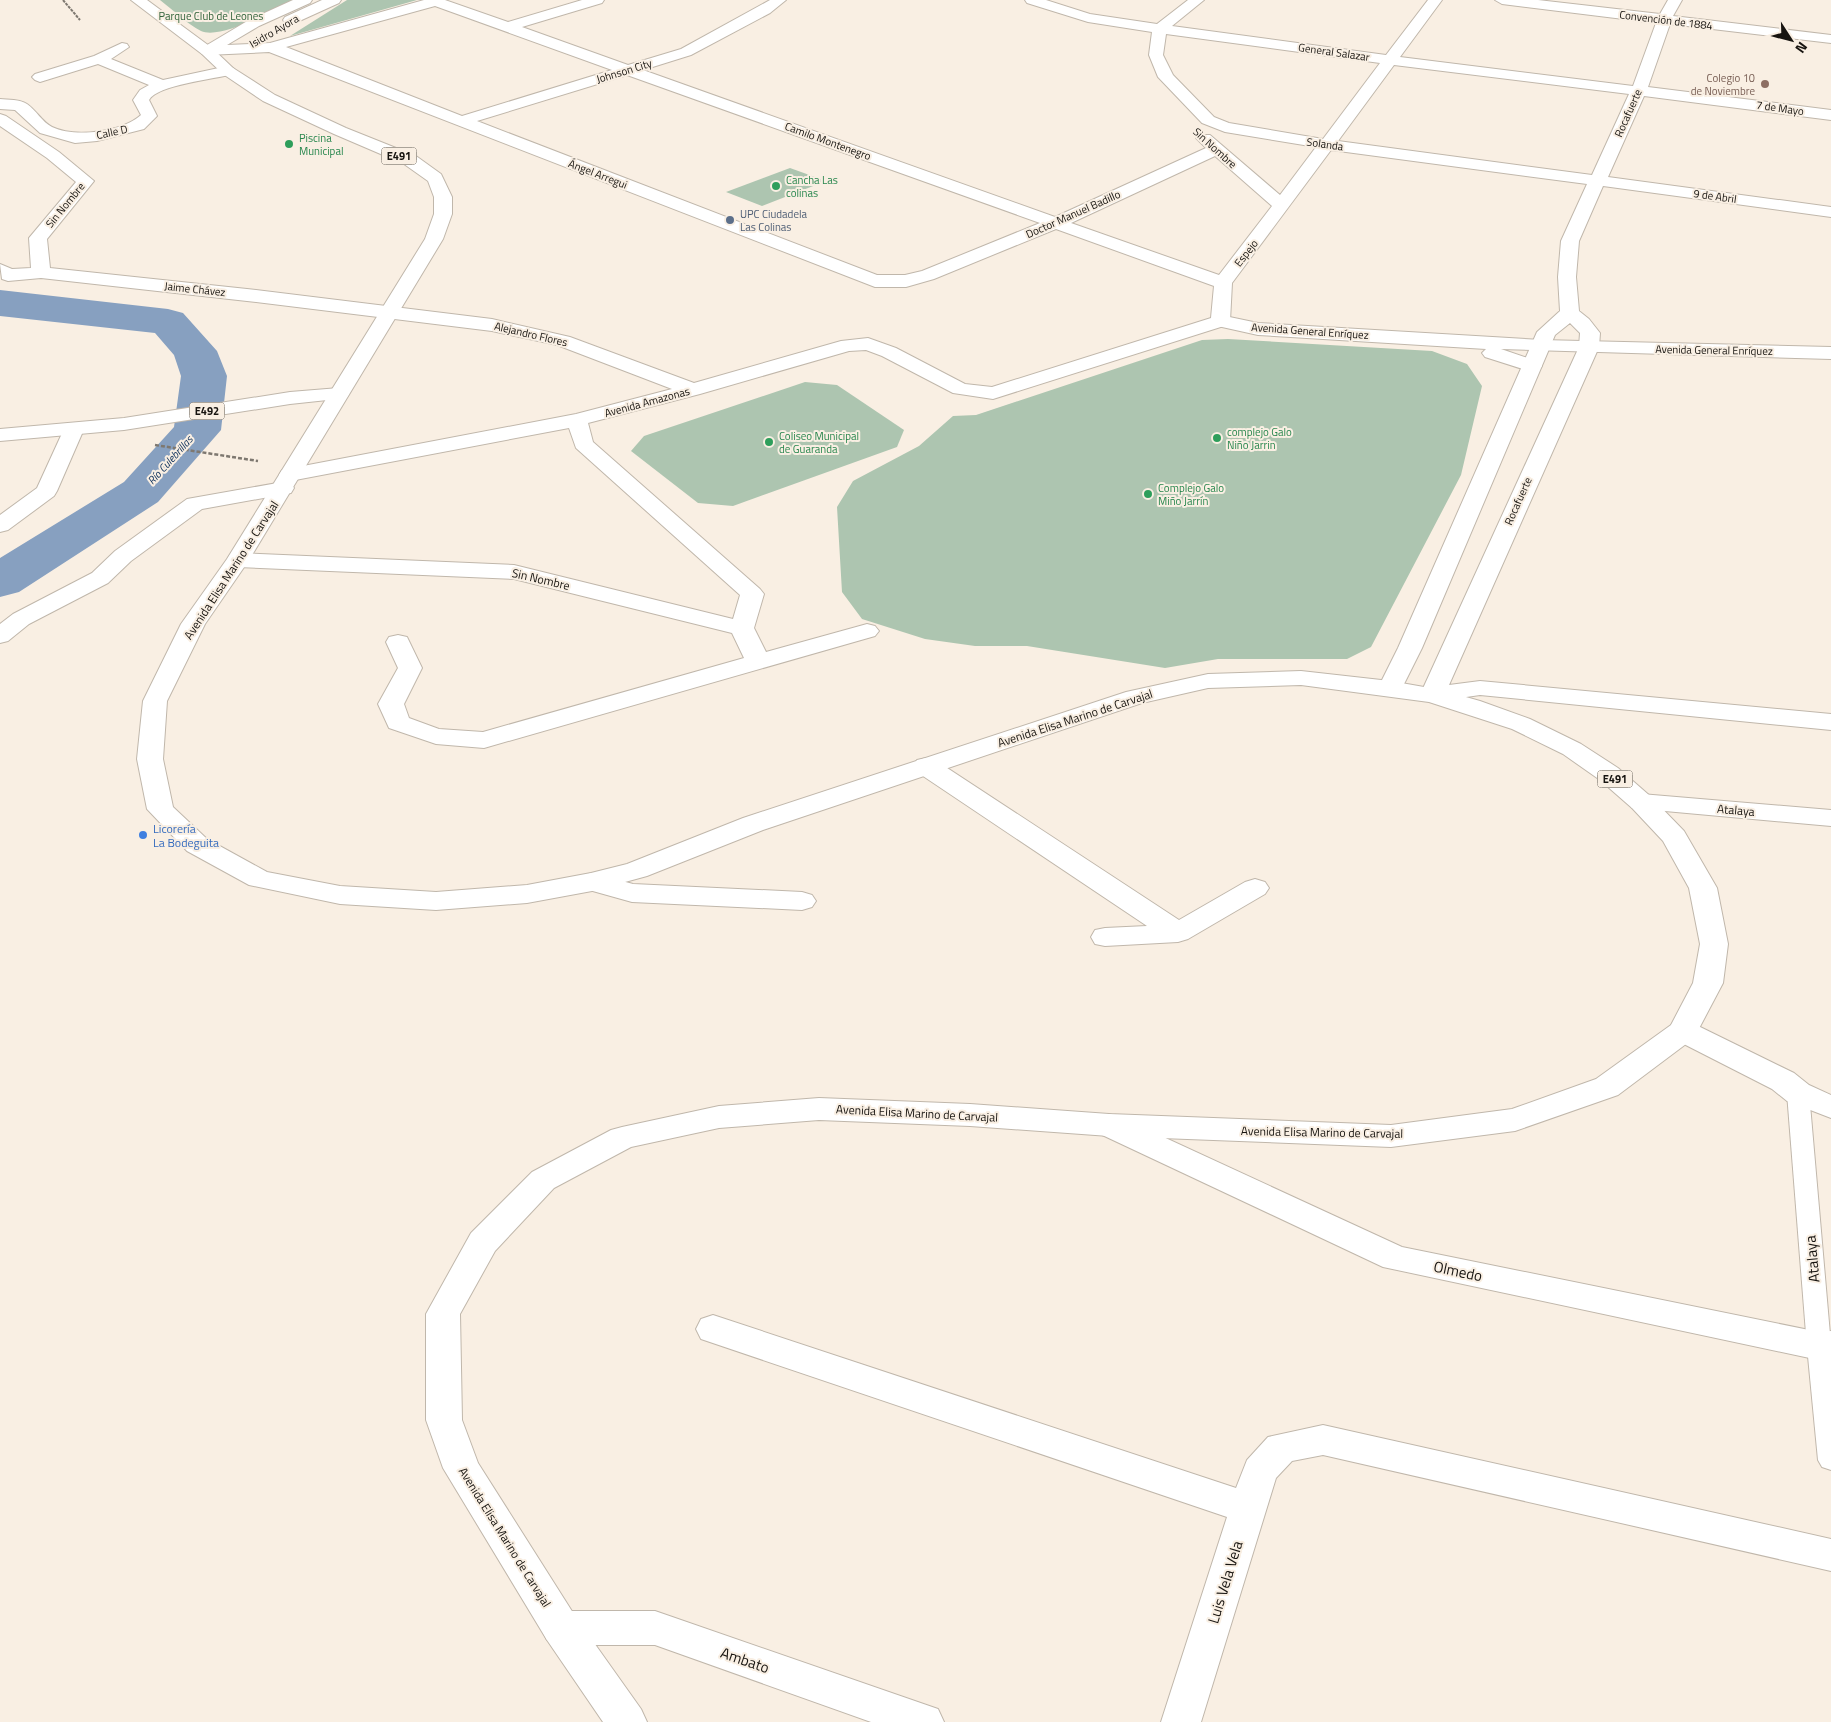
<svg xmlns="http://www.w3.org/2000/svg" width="1831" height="1722" font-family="'Titillium Web',sans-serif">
<rect width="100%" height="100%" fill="#f9efe3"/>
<g fill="#adc5b0">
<path d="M160 0H293V1C274 10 221 40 201 31 187 24 173 10 160 0Z"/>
<polygon points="347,0 417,0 290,36"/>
<polygon points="790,168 826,181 762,206 726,192"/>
<polygon points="1228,339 1432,351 1467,364 1482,386 1461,475 1371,647 1347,659 1218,659 1165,668 1027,646 975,646 925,639 862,619 842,592 837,507 853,481 919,446 953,416 976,415 1202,340"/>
<polygon points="805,382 837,385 904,430 897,447 733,506 698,503 631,451 644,436"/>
</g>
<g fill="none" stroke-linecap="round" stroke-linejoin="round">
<polygon fill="#87a0c0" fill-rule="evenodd" points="0,290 168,309 183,313 217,351 227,376 221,430 158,502 19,592 0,597 0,558 124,482 174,427 181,376 174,355 155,333 0,316"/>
<defs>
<polygon id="lane" points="1798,1086 1806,1088 1809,1093 1831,1346 1831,1470 1822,1467 1818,1460 1807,1346 1787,1093 1790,1088"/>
<g id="street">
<path d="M293 0H312L310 3 259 26 227 45 270 43 424 0H445L508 22 582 0H604L602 3 522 27 628 65 681 49 770 0H786L770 13 691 55 643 70 1055 217 1206 148 1196 138 1198 135H1210L1280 195 1316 147 1225 132 1202 123 1158 77 1149 55 1152 32 1088 22 1027 3 1025 0H1046L1090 14 1157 24 1188 0H1204L1172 26 1386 55 1428 0H1442L1400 57 1633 86 1656 23 1502 4 1495 0H1538L1660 14 1668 0H1682L1673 16 1831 35V43L1670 24 1648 87 1831 110V120L1644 96 1608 177 1831 207V217L1603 186 1579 241 1576 277 1579 311 1589 319 1600 333 1599 347 1449 685 1480 681 1831 714V730L1480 695 1432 702 1423 700 1420 695 1579 347 1580 333 1570 323 1555 335 1422 648 1402 688 1399 693 1390 695 1381 693 1378 688 1398 648 1537 332 1560 311 1558 277 1561 241 1587 184 1331 150 1232 283 1230 321 1227 325 993 399 953 393 882 356 866 350 849 351 700 394 588 423 593 442 760 589 764 594 754 628 766 652 867 624 875 626 879 631 875 636 484 748 436 744 389 728 378 704 398 668 386 642 389 637 398 635 407 637 422 668 404 704 409 718 439 729 483 732 744 658 732 633 514 579 238 567 230 565 227 560 230 555 238 553 514 565 733 619 740 595 576 448 569 428 290 481 282 480 279 475 282 470 576 414 672 389 557 345 492 331 247 301 41 278 8 281 2 279 0 264 12 269 31 268 29 238 76 182 47 158 0 126V114L6 116 59 152 94 181 47 239 50 268 247 289 492 319 570 337 694 383 841 341 868 338 896 348 965 384 992 387 1211 318 1214 286 1056 229 934 279 906 287H875L269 52 207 55 202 54 200 51 202 48 249 20ZM435 6 612 70 462 116 286 47ZM1166 34 1380 63 1323 139 1229 123 1214 117 1173 75 1163 55ZM1394 65 1629 94 1592 175 1338 141ZM627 75 1040 223 922 271 905 275H877L477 121ZM1215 156 1272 206 1219 275 1071 223Z"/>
<polygon points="322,0 341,0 339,3 295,23 285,23 283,20 285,17"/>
<path d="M122 43 127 44 129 47 111 59 163 80 228 66 233 68 236 71 233 74C215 79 157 85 149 100L157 116 144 129 97 141 75 143 40 133 15 110 0 109V99C8 100 20 99 27 104 36 110 42 122 52 127 75 138 122 132 141 115L133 100 140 90 149 85 98 64 40 82 35 80 32 77 35 74 94 56Z"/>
<polygon points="74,423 81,425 84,429 57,491 54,496 8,530 0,532 0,515 37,488 64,429 67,425"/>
<polygon points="283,482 291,483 294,488 291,493 202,509 131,561 108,583 29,624 8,641 0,643 0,624 13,614 92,573 115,551 187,499"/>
<polygon points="926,758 935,760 1179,920 1245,882 1255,879 1265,882 1269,888 1265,894 1188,939 1178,942 1105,946 1095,944 1091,937 1095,930 1105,928 1147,926 917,772 913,766 917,760"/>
<polygon points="1641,794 1831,810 1831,826 1632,808 1628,802 1632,796"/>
<polygon points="592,873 633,884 802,892 812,895 816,901 812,907 802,910 632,902 582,888 578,882 582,876"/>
<polygon points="1683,1021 1694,1024 1794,1073 1809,1085 1831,1095 1831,1118 1787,1101 1772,1089 1672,1038 1668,1031 1672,1024"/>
<polygon points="1109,1114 1120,1117 1402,1247 1819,1332 1831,1331 1831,1359 1819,1360 1383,1267 1098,1133 1093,1125 1098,1117"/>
<polygon points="713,1315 1236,1488 1247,1460 1268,1437 1323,1425 1831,1539 1831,1571 1323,1455 1292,1461 1276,1478 1201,1722 1161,1722 1227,1517 701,1339 696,1329 701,1319"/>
<polygon points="561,1611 655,1611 938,1709 944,1722 871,1722 655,1645 561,1645 547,1640 541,1628 547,1616"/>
</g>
<polygon id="secondary" points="1220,315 1258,323 1541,340 1831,347 1831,359 1501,349 1539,362 1542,366 1539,370 1532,372 1485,357 1482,353 1486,349 1258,335 1213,325 1210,321 1213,317"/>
<polygon id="primary" points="339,388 346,390 349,394 346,398 290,404 124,430 0,441 0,429 124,418 290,392"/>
<polygon id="highway" points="131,0 147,0 212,48 233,68 275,95 346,128 416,156 441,174 452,197 452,214 443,239 249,560 205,624 167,701 163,759 173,807 207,839 267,872 340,886 436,892 527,885 591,873 627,864 743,818 1126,692 1208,674 1301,671 1390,681 1441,690 1480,701 1530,719 1581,744 1618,768 1650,796 1684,831 1717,888 1728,944 1723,983 1694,1038 1618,1095 1515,1131 1391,1147 1109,1136 970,1126 819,1120 719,1128 631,1147 554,1188 495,1251 460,1314 462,1420 478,1463 575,1616 641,1709 647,1722 603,1722 547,1640 443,1468 426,1420 426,1314 471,1233 532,1172 611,1130 622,1127 719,1106 819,1098 970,1104 1109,1114 1391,1125 1512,1109 1596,1079 1671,1025 1693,983 1700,944 1689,888 1663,841 1632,808 1600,780 1563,754 1512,729 1429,702 1301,685 1208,688 1142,703 763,830 647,876 592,891 527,903 436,910 340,904 249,885 187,851 147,809 137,759 143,701 181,624 227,559 425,239 434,214 434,197 428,181 404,164 334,134 263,101 223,74 202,54"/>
</defs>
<use href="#lane" stroke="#c0b7ab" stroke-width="2"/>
<use href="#street" stroke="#c0b7ab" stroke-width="2"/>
<use href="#secondary" stroke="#c0b7ab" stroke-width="2"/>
<use href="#primary" stroke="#c0b7ab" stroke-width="2"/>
<use href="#highway" stroke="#c0b7ab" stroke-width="2"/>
<polyline stroke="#7e7870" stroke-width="2" stroke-dasharray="3 1" stroke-linecap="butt" points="63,0 80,20"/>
<polyline stroke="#7e7870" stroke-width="2.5" stroke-dasharray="4 2" stroke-linecap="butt" points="155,445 258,461"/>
<use href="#lane" fill="#fff" fill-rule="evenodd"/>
<use href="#street" fill="#fff" fill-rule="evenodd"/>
<use href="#secondary" fill="#fff" fill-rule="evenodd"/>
<use href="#primary" fill="#fff" fill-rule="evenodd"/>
<use href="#highway" fill="#fff" fill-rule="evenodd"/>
</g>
<circle fill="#8d6e63" stroke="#f9efe3" stroke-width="2" cx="1765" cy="84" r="5"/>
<g fill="#2e9e5b" stroke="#f9efe3" stroke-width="2">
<circle cx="289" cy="144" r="5"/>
<circle cx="776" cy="186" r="5"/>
<circle cx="1217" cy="438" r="5"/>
<circle cx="769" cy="442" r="5"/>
<circle cx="1148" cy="494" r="5"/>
</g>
<circle fill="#5c6f8a" stroke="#f9efe3" stroke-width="2" cx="730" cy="220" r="5"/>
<circle fill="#3f7fe0" stroke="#f9efe3" stroke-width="2" cx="143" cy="835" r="5"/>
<g text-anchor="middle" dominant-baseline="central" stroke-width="4" stroke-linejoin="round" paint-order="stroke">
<g font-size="11" fill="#306239" stroke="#f9efe3">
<text x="211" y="16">Parque Club de Leones</text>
</g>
<g font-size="11" fill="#171410" stroke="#f9efe3">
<text transform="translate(1666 20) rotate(7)">Convención de 1884</text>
<text transform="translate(274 31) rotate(-30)">Isidro Ayora</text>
<text transform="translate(1334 52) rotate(8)">General Salazar</text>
<text transform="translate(624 71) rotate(-17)">Johnson City</text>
<text transform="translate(1780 108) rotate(8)">7 de Mayo</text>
<text transform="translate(1628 113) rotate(-66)">Rocafuerte</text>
<text transform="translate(112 132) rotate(-12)">Calle D</text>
<text transform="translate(828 141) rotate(20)">Camilo Montenegro</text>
<text transform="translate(1325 144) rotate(8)">Solanda</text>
<text transform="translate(1215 148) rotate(42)">Sin Nombre</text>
<text transform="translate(598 174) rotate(21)">Ángel Arregui</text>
<text transform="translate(1715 196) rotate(8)">9 de Abril</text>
<text transform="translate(65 205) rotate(-51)">Sin Nombre</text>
<text transform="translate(1073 214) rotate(-24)">Doctor Manuel Badillo</text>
<text transform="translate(1246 253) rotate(-52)">Espejo</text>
<text transform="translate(195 289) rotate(6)">Jaime Chávez</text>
<text transform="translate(1310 331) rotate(4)">Avenida General Enríquez</text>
<text transform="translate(531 334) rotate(13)">Alejandro Flores</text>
<text transform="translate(1714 350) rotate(1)">Avenida General Enríquez</text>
<text transform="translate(647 402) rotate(-15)">Avenida Amazonas</text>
<text transform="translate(1518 501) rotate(-66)">Rocafuerte</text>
</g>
<g font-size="11" fill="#785e54" stroke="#f9efe3" text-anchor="end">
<text x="1755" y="78">Colegio 10<tspan x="1755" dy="13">de Noviembre</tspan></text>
</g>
<g font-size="11" fill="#27864d" stroke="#f9efe3" text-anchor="start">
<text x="299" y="138">Piscina<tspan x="299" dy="13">Municipal</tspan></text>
<text x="786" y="180">Cancha Las<tspan x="786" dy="13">colinas</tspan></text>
<text x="1227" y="432">complejo Galo<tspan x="1227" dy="13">Niño Jarrin</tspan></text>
<text x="779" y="436">Coliseo Municipal<tspan x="779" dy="13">de Guaranda</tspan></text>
<text x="1158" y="488">Complejo Galo<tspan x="1158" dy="13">Miño Jarrín</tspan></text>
</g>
<g fill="#f9efe3" stroke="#5b564f" stroke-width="1">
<rect x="381.5" y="147.5" width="35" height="17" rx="4"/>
<rect x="189.5" y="402.5" width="35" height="17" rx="4"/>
<rect x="1597.5" y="770.5" width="35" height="17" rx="4"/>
</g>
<g font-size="11" font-weight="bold" fill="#171410">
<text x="399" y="156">E491</text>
<text x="207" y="411">E492</text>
<text x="1615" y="779">E491</text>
</g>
<g font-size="11" fill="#4e5e75" stroke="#f9efe3" text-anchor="start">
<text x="740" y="214">UPC Ciudadela<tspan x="740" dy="13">Las Colinas</tspan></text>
</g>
<g font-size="11" font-style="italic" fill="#0d305b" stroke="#f9efe3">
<text transform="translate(170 460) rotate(-48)">Río Culebrillas</text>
</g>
<g font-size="12" fill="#171410" stroke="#f9efe3">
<text transform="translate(231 570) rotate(-57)">Avenida Elisa Marino de Carvajal</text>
<text transform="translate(541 579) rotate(13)">Sin Nombre</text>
<text transform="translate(1075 718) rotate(-18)">Avenida Elisa Marino de Carvajal</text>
<text transform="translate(1736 810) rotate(5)">Atalaya</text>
<text transform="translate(917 1113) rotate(3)">Avenida Elisa Marino de Carvajal</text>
<text transform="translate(1322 1132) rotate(1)">Avenida Elisa Marino de Carvajal</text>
<text transform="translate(505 1537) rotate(58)">Avenida Elisa Marino de Carvajal</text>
</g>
<g font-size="12" fill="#366cbe" stroke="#f9efe3" text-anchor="start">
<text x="153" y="828">Licorería<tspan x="153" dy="14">La Bodeguita</tspan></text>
</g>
<g font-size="15" fill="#171410" stroke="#f9efe3">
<text transform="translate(1812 1259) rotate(-95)">Atalaya</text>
<text transform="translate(1458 1271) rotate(12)">Olmedo</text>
<text transform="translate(1225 1582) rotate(-73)">Luis Vela Vela</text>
<text transform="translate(745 1660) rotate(19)">Ambato</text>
</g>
</g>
<g transform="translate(1791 40) rotate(126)" stroke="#f9efe3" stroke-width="4" paint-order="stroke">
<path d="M0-4L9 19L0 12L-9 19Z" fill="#171410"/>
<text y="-8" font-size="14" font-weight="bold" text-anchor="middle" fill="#171410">N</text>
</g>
</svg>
